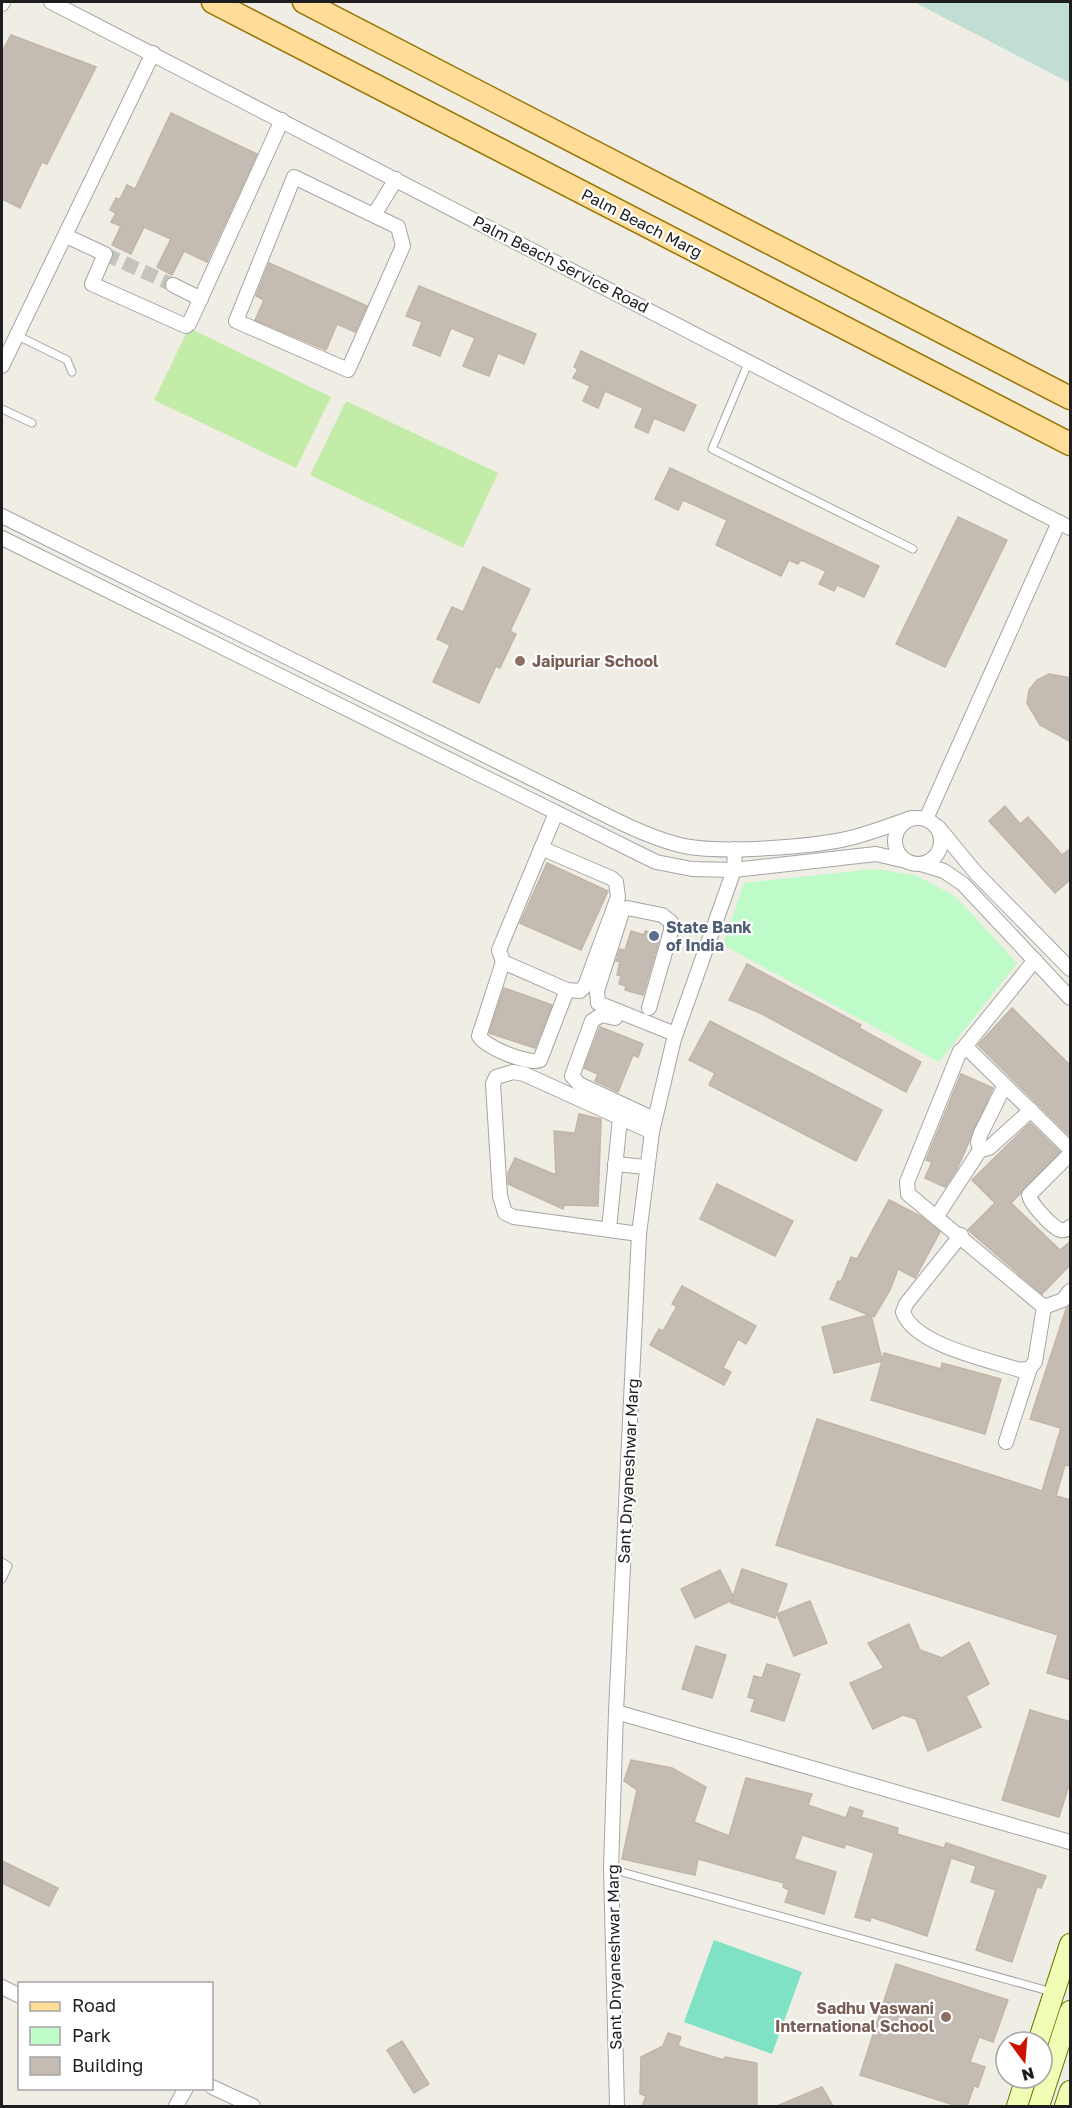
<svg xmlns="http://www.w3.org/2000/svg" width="1072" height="2108" font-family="'Golos Text',sans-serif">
<rect width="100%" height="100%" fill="#efede4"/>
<g fill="#c3eca8">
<polygon points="189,328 331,397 296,468 154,400"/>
<polygon points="346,401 498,473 463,548 310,475"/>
</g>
<polygon fill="#c0ded3" points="914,2 1070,2 1070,83"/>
<polygon fill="#bffbc9" points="875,869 915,875 955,896 1017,963 939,1062 723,945 744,883"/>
<polygon fill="#7fe2c5" points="714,1940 802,1972 772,2054 684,2022"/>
<g fill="#c4bcb3" stroke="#c2b5a5" stroke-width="1.5">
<polygon points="11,35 96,67 47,164 42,162 20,208 2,199 2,52"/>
<polygon points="171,113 257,154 207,262 184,251 172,275 157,267 171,239 144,227 131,254 112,245 121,226 111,222 116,213 110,210 116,198 120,199 127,185 135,189"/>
<polygon points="269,263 367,306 355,332 337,324 326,350 255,320 264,300 256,296"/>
<polygon points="419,286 536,334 524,364 498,353 489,376 463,366 475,338 451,328 440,356 413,345 422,322 406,316"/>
<polygon points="581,351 696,405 684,431 654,418 648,433 635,427 643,408 605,391 598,408 583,401 590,386 573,378 578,369 574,367"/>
<polygon points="670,468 879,566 864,597 837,585 834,591 819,584 826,571 801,560 798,564 789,560 781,576 716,545 727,520 683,500 678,510 655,499"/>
<polygon points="958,517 1007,540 945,667 896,644"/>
<polygon points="483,567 530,589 510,631 516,634 500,668 496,666 479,703 433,682 450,645 437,639 452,607 463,612"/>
<polygon points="1049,674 1071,678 1071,742 1040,725 1027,703 1029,690 1037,680"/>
<polygon points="1005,806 1020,824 1028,817 1062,855 1071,848 1071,879 1055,893 989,821"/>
<polygon points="547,863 608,891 581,950 520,923"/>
<polygon points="631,931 644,935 645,931 661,934 643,995 625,990 626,986 619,984 621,976 617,975 620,962 616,961 620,949 625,950"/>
<polygon points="747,964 861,1025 859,1028 921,1062 906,1092 760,1013 729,1000"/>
<polygon points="504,988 552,1005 535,1048 489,1033"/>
<polygon points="1012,1008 1071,1066 1071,1137 978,1045"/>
<polygon points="710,1021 882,1110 856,1161 709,1085 715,1073 689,1060"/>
<polygon points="600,1027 643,1044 638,1057 633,1055 618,1092 595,1081 598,1074 584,1068"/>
<polygon points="961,1074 993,1088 957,1169 945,1187 925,1178 932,1162 926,1160"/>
<polygon points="579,1114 601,1119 598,1206 564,1205 563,1209 508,1184 508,1173 515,1158 556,1175 554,1131 575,1133"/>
<polygon points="1030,1123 1060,1152 1011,1203 1060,1250 1071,1241 1071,1264 1042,1294 968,1230 995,1203 972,1180"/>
<polygon points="717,1184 793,1221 775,1256 700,1219"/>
<polygon points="889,1200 920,1216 940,1232 915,1278 898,1269 890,1290 874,1317 871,1315 882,1360 884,1353 941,1369 942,1363 1001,1379 985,1434 871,1400 882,1361 834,1373 822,1327 869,1315 830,1299 838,1281 841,1282 851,1257 857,1259"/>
<polygon points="682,1286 756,1326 746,1344 738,1339 723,1368 731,1372 724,1385 650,1345 659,1329 663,1331 677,1306 672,1304"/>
<polygon points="1071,1305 1071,1466 1065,1465 1056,1496 1071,1500 1071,1680 1047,1673 1058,1635 776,1545 817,1419 1042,1491 1061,1428 1030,1419 1066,1309"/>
<polygon points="742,1569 787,1584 775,1618 731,1603 732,1600 695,1618 681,1589 720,1570 733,1596"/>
<polygon points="810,1601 827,1643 794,1656 777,1614"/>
<polygon points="909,1624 920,1650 942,1658 969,1642 989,1684 966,1696 981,1727 928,1751 916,1719 903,1715 873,1729 850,1683 884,1668 868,1643"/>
<polygon points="696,1646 726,1655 712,1698 682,1689"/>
<polygon points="767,1664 800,1674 784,1721 751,1711 755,1699 748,1697 754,1676 762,1678"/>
<polygon points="1030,1710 1071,1722 1071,1779 1059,1817 1002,1800"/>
<polygon points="631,1760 672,1768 706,1787 694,1822 729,1836 746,1778 812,1794 808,1805 846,1818 850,1807 863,1811 861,1817 898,1828 897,1834 944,1848 946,1843 1046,1876 1041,1888 1037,1887 1012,1962 976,1950 996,1890 971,1882 976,1866 951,1858 927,1936 871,1917 870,1921 855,1917 874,1853 846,1844 844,1848 802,1835 794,1859 836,1872 824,1914 785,1902 789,1890 783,1887 784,1883 698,1859 695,1875 622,1859 637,1790 624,1781"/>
<polygon points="2,1861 58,1888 49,1906 2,1883"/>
<polygon points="896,1964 1008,2000 993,2042 979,2037 970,2062 985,2067 978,2087 974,2086 967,2106 957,2106 860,2075"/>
<polygon points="668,2033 681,2037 678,2046 724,2060 725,2057 757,2063 757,2106 642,2106 646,2096 640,2094 641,2057 663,2046"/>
<polygon points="402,2041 429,2084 414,2093 387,2050"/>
<polygon points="822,2087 833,2106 777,2106"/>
</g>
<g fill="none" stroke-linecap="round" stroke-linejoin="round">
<polyline stroke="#c5c4bc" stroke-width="14" stroke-dasharray="14 7" stroke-linecap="butt" points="105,254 173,285"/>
<defs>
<g id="service">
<polyline points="16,335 67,360 72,372"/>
<polyline points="749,361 712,449 913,549"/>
<polyline points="2,409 32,423"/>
<polyline points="2,1562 8,1566 2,1579"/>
<polyline points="611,1869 1052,1992"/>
</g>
<g id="minor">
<polyline points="51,2 1070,528"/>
<polyline points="2,4 3,2"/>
<polygon points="294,177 398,227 403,246 348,370 236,321"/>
<polyline points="374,215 396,179"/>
<polyline points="66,236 105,254 92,284 186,326 189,324 282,120"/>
<polyline points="173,285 201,299"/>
<polyline points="2,366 153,53"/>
<path d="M2 516 559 792C597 810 636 833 676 844 712 855 817 847 854 837 873 832 892 825 911 818"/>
<polyline points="2,538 656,862 692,869 734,870 876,854 906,861"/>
<circle cx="918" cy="841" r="23"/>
<polyline points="926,819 1059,522"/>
<polyline points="938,827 976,873 1070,969"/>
<polyline points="541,848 611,878 616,882 618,897 585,986 580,991 567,990 503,962 499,950 556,813"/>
<polyline points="921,864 944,871 963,884 1070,998"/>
<path d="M503 962 479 1036C485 1047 528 1065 540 1060L567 990"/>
<polyline points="649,1008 671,931 671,922 662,915 627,908 623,909 597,991 598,1003 675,1034"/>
<polyline points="615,1018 601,1015 592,1021 572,1076 579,1084 654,1119"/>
<polyline points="963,1049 1035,960"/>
<polyline points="1005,1085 981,1133 978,1142 980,1150 989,1148 1031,1110"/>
<path d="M1070 1154 1029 1195C1030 1203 1053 1229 1061 1230 1066 1231 1067 1229 1070 1227"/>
<polyline points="615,1164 646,1167"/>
<polyline points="937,1216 980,1150"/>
<polyline points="609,1229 620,1118"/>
<polyline points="639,1234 514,1217 505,1213 500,1196 493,1084 496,1077 513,1072 524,1074 652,1132"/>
<path d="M961 1235 906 1304 903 1312C914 1345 989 1360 1020 1370L1030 1368 1035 1362 1044 1307"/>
<polyline points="1044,1307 908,1194 907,1182 960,1051 969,1050 1070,1149"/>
<polyline points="1044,1307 1063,1300 1070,1291"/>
<polyline points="1006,1442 1030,1368"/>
<polyline points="616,1712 1070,1842"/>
<polyline points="2,1987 20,1996"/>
<polyline points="212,2087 253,2106"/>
<polyline points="176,2106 186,2088"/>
<polyline points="617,2106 611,1869 616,1712 639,1234 652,1132 674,1039 734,870 735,849"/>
</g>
<g id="secondary">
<polyline points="1038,2042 1070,1944"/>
<polyline points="1017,2106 1026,2078"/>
<polyline points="1039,2106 1070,2011"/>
<polyline points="1065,2106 1070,2091"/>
</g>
<g id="primary">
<polyline points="213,2 1070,444"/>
<polyline points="304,2 1070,398"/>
</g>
</defs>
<use href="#service" stroke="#a5a5a5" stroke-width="9"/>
<use href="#minor" stroke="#a5a5a5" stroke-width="16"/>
<use href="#secondary" stroke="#617901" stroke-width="22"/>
<use href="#primary" stroke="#987400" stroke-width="25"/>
<use href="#service" stroke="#fff" stroke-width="7"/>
<use href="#minor" stroke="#fff" stroke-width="14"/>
<use href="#secondary" stroke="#f1fcb5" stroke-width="20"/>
<use href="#primary" stroke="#fd9" stroke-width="22"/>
</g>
<g fill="#8d6e63" stroke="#fff" stroke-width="2">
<circle cx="520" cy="661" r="6"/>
<circle cx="946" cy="2017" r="6"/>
</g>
<circle fill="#5c6f8a" stroke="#fff" stroke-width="2" cx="654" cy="936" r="6"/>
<g text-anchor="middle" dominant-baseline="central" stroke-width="4.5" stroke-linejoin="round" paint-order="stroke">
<g font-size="16" fill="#1e1e1e" stroke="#fff">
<text transform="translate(642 223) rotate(27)">Palm Beach Marg</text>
<text transform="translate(561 264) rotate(27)">Palm Beach Service Road</text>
<text transform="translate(628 1471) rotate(-87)">Sant Dnyaneshwar Marg</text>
<text transform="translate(614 1957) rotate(-91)">Sant Dnyaneshwar Marg</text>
</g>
<g font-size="16" font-weight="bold" fill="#785e54" stroke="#fff" text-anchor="start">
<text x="532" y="661">Jaipuriar School</text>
<text x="934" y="2008" text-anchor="end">Sadhu Vaswani<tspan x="934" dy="18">International School</tspan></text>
</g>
<g font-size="16" font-weight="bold" fill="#4e5e75" stroke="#fff" text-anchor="start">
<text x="666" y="927">State Bank<tspan x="666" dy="18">of India</tspan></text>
</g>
</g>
<rect width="1072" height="2108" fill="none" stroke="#1e1e1e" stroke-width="6"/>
<rect x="18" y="1982" width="195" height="108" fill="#ffffff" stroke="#a5a5a5" stroke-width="1.5"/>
<rect x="30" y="2002" width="30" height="9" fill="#ffdd99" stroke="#a5a5a5" stroke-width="1.5"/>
<text x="72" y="2012" font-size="18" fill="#1e1e1e">Road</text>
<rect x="30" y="2027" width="30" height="18" fill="#bffbc9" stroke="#a5a5a5" stroke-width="1.5"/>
<text x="72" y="2042" font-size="18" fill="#1e1e1e">Park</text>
<rect x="30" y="2057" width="30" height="18" fill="#c4bcb3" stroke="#a5a5a5" stroke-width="1.5"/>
<text x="72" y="2072" font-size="18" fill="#1e1e1e">Building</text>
<g transform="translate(1024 2060) rotate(164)"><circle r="28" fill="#ffffff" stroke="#a5a5a5" stroke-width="1.5"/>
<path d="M0-4.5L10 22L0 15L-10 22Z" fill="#cc1300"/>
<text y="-9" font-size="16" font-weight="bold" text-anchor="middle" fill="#1e1e1e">N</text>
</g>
</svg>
